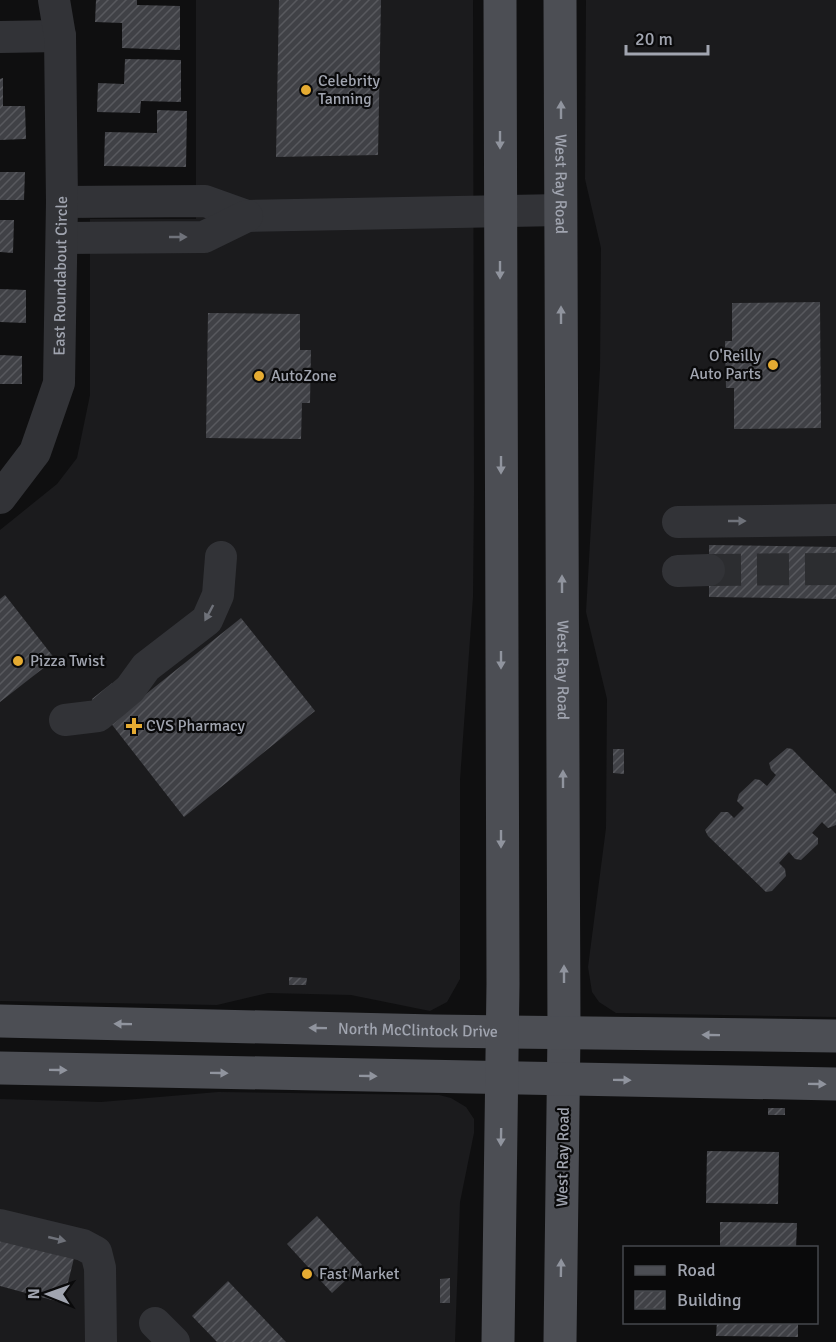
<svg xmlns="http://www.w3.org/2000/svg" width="836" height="1342" font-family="Signika,sans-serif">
<defs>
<pattern id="building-hatch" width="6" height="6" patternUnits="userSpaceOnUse" patternTransform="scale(1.5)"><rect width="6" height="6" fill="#404146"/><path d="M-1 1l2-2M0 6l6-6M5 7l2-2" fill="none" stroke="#58595e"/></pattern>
</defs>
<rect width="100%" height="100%" fill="#0f0f10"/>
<g fill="#1b1b1d">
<polygon points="196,0 473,0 474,492 473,597 460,780 460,979 447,1002 430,1011 351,995 268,993 217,1005 0,1001 0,530 57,484 77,458 90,395 90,219 196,219"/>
<polygon points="586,0 836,0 836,1017 616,1013 599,1002 592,992 588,967 606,828 607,699 586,612 600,368 601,248 585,179"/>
<polygon points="218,1092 439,1095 451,1098 466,1107 474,1119 474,1133 460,1202 455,1342 0,1342 0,1099 101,1102"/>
</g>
<g fill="url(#building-hatch)">
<polygon points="96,0 137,0 137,5 180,6 180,50 122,48 122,23 95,22"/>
<polygon points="279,0 381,0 378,155 276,157"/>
<polygon points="125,59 181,60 181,102 141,101 140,113 97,112 98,83 124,84"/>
<polygon points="3,78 3,106 25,106 26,139 0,140 0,79"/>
<polygon points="157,110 187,111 186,167 104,166 105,132 157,133"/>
<polygon points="0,172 25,172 24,200 0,200"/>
<polygon points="0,220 14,220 13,253 0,252"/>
<polygon points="0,289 26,290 26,323 0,322"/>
<polygon points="820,302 821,428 734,429 734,388 726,388 725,341 732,341 732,303"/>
<polygon points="208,313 300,314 300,350 311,350 310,403 302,403 301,439 206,438"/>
<polygon points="0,355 22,356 22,384 0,384"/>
<polygon points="709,545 836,547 836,599 709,597"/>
<polygon points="5,595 55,659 0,702 0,599"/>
<polygon points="241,618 315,711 184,817 92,699 112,683 131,706"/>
<polygon points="787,748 792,749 836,794 836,825 828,828 822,822 812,833 818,838 818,844 801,860 795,859 789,852 779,863 785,869 786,876 772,891 766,892 708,836 705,830 721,812 728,812 734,818 744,808 737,801 739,794 755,779 760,780 767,786 776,775 771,770 769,763"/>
<polygon points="613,749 624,749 624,774 613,773"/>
<polygon points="289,977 307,978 306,985 289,985"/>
<rect x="768" y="1108" width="17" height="7"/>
<polygon points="707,1151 779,1152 778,1204 706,1203"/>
<polygon points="317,1216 362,1265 332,1293 287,1244"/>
<polygon points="720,1222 797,1223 796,1248 720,1248"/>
<polygon points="0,1235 75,1254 63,1303 0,1286"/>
<polygon points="450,1278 450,1303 440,1303 440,1279"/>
<polygon points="228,1281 286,1342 217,1342 192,1316"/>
<polygon points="717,1322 798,1322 798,1337 716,1336"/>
</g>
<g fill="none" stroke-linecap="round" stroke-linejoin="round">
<polyline stroke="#2c2d30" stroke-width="32" stroke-dasharray="32 16" stroke-linecap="butt" points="709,570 836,569"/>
<g stroke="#323337" stroke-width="32">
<polyline points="0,37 60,36"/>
<polyline points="62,202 205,201 247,216 561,210"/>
<polyline points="62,238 204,237 247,216"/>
<path id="s1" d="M0 498 35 452 59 383 62 202 60 36 54 0"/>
<polyline points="678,522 836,520"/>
<polyline points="678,571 709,570"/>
<polyline points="65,720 98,716 130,689 146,667 207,620 218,595 221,557"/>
<polyline points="0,1225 83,1245 96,1252 100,1268 101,1342"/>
<polyline points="155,1323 174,1342"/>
</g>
<g stroke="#4c4e54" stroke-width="33">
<path id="s2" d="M560 0 564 1032 560 1342"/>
<path id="s3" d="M0 1021 435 1031 836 1036"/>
<polyline points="0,1068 836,1084"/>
<polyline points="498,1342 503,984 500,0"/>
</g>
</g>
<defs><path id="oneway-solid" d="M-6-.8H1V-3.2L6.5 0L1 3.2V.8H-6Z" transform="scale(1.5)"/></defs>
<g fill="#90949e">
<use href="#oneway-solid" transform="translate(561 110) rotate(-90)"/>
<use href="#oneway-solid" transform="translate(500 140) rotate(90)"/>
<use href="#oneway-solid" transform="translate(500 270) rotate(90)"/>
<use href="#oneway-solid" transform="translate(561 315) rotate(-90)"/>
<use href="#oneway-solid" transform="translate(501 465) rotate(90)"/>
<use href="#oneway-solid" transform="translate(562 584) rotate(-90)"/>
<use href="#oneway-solid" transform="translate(501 660) rotate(90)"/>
<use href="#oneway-solid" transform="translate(563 779) rotate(-90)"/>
<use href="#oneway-solid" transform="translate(501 839) rotate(90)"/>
<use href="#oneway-solid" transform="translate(564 974) rotate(-90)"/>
<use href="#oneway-solid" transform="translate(123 1024) rotate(-179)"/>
<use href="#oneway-solid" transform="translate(318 1028) rotate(-179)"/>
<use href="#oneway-solid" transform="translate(711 1035) rotate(-179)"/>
<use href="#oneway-solid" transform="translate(58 1070) rotate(1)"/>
<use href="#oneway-solid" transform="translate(219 1073) rotate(1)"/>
<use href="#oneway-solid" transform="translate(368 1076) rotate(1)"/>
<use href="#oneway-solid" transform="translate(622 1080) rotate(1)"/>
<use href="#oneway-solid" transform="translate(817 1084) rotate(1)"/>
<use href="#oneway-solid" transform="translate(501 1137) rotate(91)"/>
<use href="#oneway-solid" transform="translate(561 1268) rotate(-89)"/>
</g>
<g fill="#6f727a">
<use href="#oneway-solid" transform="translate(178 237)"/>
<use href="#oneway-solid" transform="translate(737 521)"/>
<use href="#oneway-solid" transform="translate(209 613) rotate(118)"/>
<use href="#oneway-solid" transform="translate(57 1239) rotate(13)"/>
</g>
<g fill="#e5ab32" stroke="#0a0a0b" stroke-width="2">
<circle cx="306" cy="90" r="6"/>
<circle cx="773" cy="365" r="6"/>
<circle cx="259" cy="376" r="6"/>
<circle cx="18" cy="661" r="6"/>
<path d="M131 717h6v6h6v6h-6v6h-6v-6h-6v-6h6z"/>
<circle cx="307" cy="1274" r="6"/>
</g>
<g text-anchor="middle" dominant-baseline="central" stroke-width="4.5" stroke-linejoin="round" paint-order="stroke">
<g font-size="16" fill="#a1a5b0" stroke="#0a0a0b" text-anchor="start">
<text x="318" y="81">Celebrity<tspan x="318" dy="18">Tanning</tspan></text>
<text x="761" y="356" text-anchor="end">O'Reilly<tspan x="761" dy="18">Auto Parts</tspan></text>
<text x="271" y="376">AutoZone</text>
<text x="30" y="661">Pizza Twist</text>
<text x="146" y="726">CVS Pharmacy</text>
<text x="319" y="1274">Fast Market</text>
</g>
<g font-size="16" fill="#a1a5b0" stroke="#0a0a0b">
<text stroke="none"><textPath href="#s2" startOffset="184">West Ray Road</textPath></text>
<text stroke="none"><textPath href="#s1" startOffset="238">East Roundabout Circle</textPath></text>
<text stroke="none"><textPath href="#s2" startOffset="670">West Ray Road</textPath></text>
<text stroke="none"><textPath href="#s3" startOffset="418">North McClintock Drive</textPath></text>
<text transform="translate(563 1157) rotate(-89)">West Ray Road</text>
</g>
</g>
<rect x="623" y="1246" width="195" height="78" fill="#0a0a0b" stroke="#46484d" stroke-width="1.5"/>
<rect x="635" y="1266" width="30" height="9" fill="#4c4e54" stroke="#46484d" stroke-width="1.5"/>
<text x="677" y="1276" font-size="18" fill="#a1a5b0">Road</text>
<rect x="635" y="1291" width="30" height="18" fill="url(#building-hatch)" stroke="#46484d" stroke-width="1.5"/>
<text x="677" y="1306" font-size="18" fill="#a1a5b0">Building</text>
<g transform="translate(48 1294) rotate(271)" stroke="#0a0a0b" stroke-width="4.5" paint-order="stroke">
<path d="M0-4.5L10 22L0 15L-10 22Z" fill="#a1a5b0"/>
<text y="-9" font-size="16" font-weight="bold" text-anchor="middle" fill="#a1a5b0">N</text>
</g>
<path d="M626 45v9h82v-9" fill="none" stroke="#a1a5b0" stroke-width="3"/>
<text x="635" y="45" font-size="18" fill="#a1a5b0" stroke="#0a0a0b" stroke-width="4.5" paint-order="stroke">20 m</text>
</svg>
